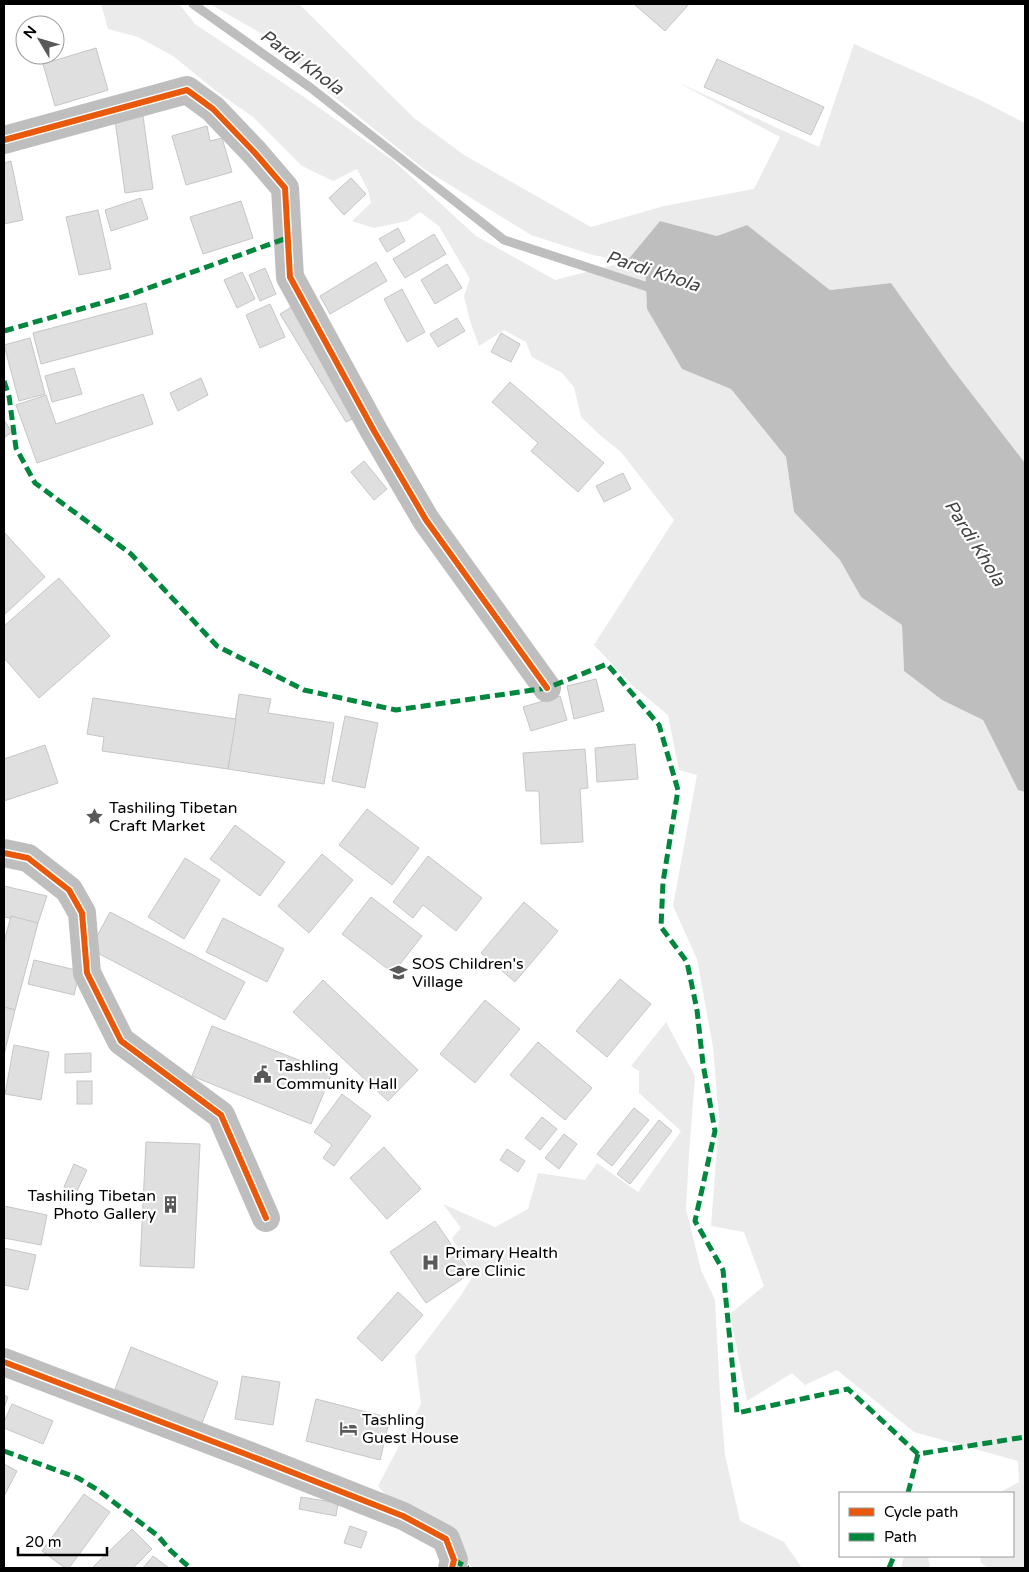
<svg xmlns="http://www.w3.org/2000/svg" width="1029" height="1572" font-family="'Varela Round',sans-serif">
<rect width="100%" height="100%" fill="#fff"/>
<g fill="#ebebeb">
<polygon points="101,4 179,4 195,24 307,99 394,161 476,236 555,280 625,262 593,255 531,235 424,169 317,83 271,39 210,4 299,4 414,118 464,155 591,227 664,206 754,189 780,137 677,82 819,147 854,44 982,101 1025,123 1025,463 951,367 891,283 830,290 747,225 717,236 660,221 626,262 645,267 647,309 682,369 731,389 786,457 794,512 840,560 861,597 902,625 904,671 942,700 983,720 1018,790 1025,792 1025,1568 988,1568 981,1563 980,1556 1013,1556 1013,1493 999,1493 1019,1482 1018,1461 914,1432 837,1370 805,1385 792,1373 747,1401 730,1314 764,1286 744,1232 711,1226 719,1119 713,1047 697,959 673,906 697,775 679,770 668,715 633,686 594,645 674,520 621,452 601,436 581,417 574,387 562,373 532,357 526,342 504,330 479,346 470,321 464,296 470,279 439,226 420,212 407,221 374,228 352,221 371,203 368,190 357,169 333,181 302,166 253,117 216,91 173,56 138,37 108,29"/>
<polygon points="666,1022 695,1076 689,1155 686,1209 701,1270 715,1300 720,1394 725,1455 740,1521 784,1542 802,1568 474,1568 391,1501 378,1486 421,1404 415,1356 459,1298 474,1275 452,1238 461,1228 443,1204 495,1227 528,1209 538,1173 585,1180 597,1163 638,1192 681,1131 639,1093 639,1071 631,1066"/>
<polygon points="904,1556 928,1556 930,1568 901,1568"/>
</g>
<polygon fill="#bebebe" points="660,221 717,236 747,225 830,290 891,283 951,367 1025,463 1025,792 1018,790 983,720 942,700 904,671 902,625 861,597 840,560 794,512 786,457 731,389 682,369 647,309 645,267 626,262"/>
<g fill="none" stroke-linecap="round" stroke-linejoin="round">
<polyline stroke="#bebebe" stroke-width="9" points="193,4 311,88 504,240 657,290"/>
</g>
<g fill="#dfdfdf" stroke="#c6c6c6">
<polygon points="634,4 689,4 665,31"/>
<polygon points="96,48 108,90 55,106 43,64"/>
<polygon points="717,59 824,107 811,135 704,87"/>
<polygon points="143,116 153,189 125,193 115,120"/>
<polygon points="207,126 210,141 222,138 232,172 186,185 172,136"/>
<polygon points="11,161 23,220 4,224 4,163"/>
<polygon points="351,178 366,194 344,215 329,198"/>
<polygon points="141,198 148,219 111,231 105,210"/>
<polygon points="241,201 253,238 203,254 190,217"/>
<polygon points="98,210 111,269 79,275 66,217"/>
<polygon points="398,228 405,241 387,252 379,239"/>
<polygon points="434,234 446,254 405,278 393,259"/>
<polygon points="376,262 387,281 330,314 320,296"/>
<polygon points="447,264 462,288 435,304 421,280"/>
<polygon points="265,268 276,294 260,301 249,275"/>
<polygon points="242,272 255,299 237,308 224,280"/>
<polygon points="402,289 425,332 407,342 384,299"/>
<polygon points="146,303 153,334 41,364 33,333"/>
<polygon points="298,303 363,414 346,422 280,314"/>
<polygon points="270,304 285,337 260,348 246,315"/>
<polygon points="457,318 465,331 438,347 430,334"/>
<polygon points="501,333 520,344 511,362 491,352"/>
<polygon points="30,338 45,394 19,401 4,345"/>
<polygon points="74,368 82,394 52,402 45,376"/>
<polygon points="201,378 208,395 178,411 170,393"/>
<polygon points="510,382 604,463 578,492 531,451 538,443 492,402"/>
<polygon points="143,394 153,424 37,463 16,405 46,395 56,424"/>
<polygon points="4,420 12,432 4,438"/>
<polygon points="364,461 387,489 374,500 351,472"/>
<polygon points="623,473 631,489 604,502 596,486"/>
<polygon points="4,532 45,577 4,615"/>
<polygon points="59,578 110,636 39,698 4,658 4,626"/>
<polygon points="596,679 604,711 574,719 567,686"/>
<polygon points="239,694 271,699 268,713 334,723 324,784 228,769"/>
<polygon points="560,696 567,720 531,731 523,707"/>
<polygon points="93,698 236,719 228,769 102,751 104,737 87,734"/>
<polygon points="345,716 378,723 365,788 332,781"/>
<polygon points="635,744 638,779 597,782 595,748"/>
<polygon points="45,745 58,783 4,801 4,759"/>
<polygon points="585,749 588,788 580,789 583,842 541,844 539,791 526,791 523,753"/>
<polygon points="367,809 419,848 392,885 339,845"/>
<polygon points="235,825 285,862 260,896 210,859"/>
<polygon points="322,854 353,880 309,933 278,906"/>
<polygon points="428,856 482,898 456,931 423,905 413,918 393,902"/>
<polygon points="185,858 220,880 184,939 148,917"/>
<polygon points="4,886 47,896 38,923 4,917"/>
<polygon points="371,897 422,936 393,973 342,934"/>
<polygon points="524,902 558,931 515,982 481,953"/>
<polygon points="110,912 245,982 225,1020 90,949"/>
<polygon points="11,916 38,923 15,1010 4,1007 4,942"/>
<polygon points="223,918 284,949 267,982 206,952"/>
<polygon points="34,960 80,971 74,995 28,984"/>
<polygon points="620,979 651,1004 607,1057 576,1031"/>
<polygon points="323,980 418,1070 388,1101 293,1012"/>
<polygon points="485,1000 520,1029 475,1083 440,1054"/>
<polygon points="4,1007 15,1010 4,1055"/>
<polygon points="212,1026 332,1073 311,1124 192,1076"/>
<polygon points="538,1042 592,1088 565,1120 510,1075"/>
<polygon points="14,1045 49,1052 41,1100 5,1094"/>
<polygon points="91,1053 91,1072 65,1073 65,1054"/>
<rect x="77" y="1081" width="15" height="23"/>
<polygon points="342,1094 371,1116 334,1166 323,1158 332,1145 314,1132"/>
<polygon points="634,1108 649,1120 612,1166 597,1154"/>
<polygon points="542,1117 557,1129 540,1150 525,1138"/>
<polygon points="659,1120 672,1131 630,1184 617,1174"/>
<polygon points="564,1134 577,1144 559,1169 545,1158"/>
<polygon points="146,1142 200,1144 194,1268 140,1266"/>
<polygon points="384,1147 421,1189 387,1219 350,1178"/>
<polygon points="507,1149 525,1161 518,1172 500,1160"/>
<polygon points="74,1164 87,1170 76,1193 64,1187"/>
<polygon points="4,1206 47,1215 41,1245 4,1238"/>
<polygon points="435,1221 471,1273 426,1303 390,1252"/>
<polygon points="4,1248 36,1255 28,1290 4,1285"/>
<polygon points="398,1292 423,1315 382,1361 357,1338"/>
<polygon points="131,1347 218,1382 202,1423 115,1389"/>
<polygon points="242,1376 280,1382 273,1425 235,1419"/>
<polygon points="4,1395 8,1397 4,1408"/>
<polygon points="316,1399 390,1418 380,1460 306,1441"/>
<polygon points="12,1404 53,1421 43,1444 4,1428 4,1422"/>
<polygon points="4,1464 17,1471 4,1496"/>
<polygon points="84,1494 110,1512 69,1568 65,1568 42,1551"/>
<polygon points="301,1497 338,1503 336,1516 299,1509"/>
<polygon points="350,1526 367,1532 361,1548 344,1543"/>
<polygon points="132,1529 152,1549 133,1568 92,1568"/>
<polygon points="153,1556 169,1568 143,1568"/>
</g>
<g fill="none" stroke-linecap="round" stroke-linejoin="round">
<polyline stroke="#b9b9b9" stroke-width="3" stroke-dasharray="1 2.5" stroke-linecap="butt" points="4,399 9,396"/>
<g stroke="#bebebe" stroke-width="28">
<polyline points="4,140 187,90 213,109 255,153 285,188 290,277 374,431 426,520 547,688"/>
<polyline points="4,853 28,858 69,890 82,913 87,973 121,1041 221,1115 266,1218"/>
<polyline points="4,1362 243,1453 403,1516 446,1539 454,1560 452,1568"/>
</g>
<g stroke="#00873e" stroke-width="5" stroke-dasharray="10 5" stroke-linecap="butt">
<polyline points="4,331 129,295 287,238"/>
<polyline points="4,381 9,396 16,448 35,483 131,554 217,646 304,690 396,710 547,688 607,664 659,725 678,790 663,882 661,927 687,962 697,1010 703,1064 715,1131 695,1221 723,1270 737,1413 848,1389 918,1454 1025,1437"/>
<polyline points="4,1451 78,1478 98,1490 158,1536 171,1551 190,1568"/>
<polyline points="908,1493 918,1454"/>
<polyline points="454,1560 468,1568"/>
<polyline points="889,1568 894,1556"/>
</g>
<defs>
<g id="cycleway">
<polyline points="4,140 187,90 213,109 255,153 285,188 290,277 374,431 426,520 547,688"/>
<polyline points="4,853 28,858 69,890 82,913 87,973 121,1041 221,1115 266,1218"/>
<polyline points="4,1362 243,1453 403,1516 446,1539 454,1560 452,1568"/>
</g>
</defs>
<use href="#cycleway" stroke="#fff" stroke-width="9"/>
<use href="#cycleway" stroke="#e8590c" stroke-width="6"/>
</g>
<defs>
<symbol id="sight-bare" viewBox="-9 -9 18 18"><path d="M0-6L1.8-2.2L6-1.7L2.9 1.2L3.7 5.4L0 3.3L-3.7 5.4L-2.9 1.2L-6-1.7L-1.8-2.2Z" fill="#595959" stroke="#fff" stroke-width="2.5" paint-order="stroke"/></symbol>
<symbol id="school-bare" viewBox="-9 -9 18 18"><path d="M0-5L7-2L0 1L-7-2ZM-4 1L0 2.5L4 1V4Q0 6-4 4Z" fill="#595959" stroke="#fff" stroke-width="2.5" paint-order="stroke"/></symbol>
<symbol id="civic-bare" viewBox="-9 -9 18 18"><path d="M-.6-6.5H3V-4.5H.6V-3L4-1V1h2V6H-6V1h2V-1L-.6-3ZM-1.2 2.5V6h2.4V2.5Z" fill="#595959" stroke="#fff" stroke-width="2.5" paint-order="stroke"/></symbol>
<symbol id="building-bare" viewBox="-9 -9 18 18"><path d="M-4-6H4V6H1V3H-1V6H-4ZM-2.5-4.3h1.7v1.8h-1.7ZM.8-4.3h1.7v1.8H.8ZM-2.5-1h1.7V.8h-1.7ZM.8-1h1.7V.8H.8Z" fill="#595959" stroke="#fff" stroke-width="2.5" paint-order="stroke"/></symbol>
<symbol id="hospital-bare" viewBox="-9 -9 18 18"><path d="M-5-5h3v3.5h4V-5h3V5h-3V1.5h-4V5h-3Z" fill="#595959" stroke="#fff" stroke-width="2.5" paint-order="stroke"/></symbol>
<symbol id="hotel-bare" viewBox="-9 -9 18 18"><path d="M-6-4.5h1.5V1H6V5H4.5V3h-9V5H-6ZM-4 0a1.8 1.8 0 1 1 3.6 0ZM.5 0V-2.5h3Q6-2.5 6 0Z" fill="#595959" stroke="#fff" stroke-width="2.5" paint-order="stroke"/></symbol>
</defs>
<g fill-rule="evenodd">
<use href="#sight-bare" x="82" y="804" width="25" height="25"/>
<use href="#school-bare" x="386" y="960" width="25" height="25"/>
<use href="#civic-bare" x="250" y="1062" width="25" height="25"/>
<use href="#building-bare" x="158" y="1192" width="25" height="25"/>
<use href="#hospital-bare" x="418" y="1250" width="25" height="25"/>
<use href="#hotel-bare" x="336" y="1416" width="25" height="25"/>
</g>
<g text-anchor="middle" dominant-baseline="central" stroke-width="4.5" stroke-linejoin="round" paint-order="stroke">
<g font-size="16" fill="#000" stroke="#fff" text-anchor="start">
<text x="109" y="808">Tashiling Tibetan<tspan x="109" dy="18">Craft Market</tspan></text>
<text x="412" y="964">SOS Children's<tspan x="412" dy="18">Village</tspan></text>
<text x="276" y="1066">Tashling<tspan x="276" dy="18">Community Hall</tspan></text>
<text x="156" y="1196" text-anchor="end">Tashiling Tibetan<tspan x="156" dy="18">Photo Gallery</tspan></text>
<text x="445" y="1253">Primary Health<tspan x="445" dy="18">Care Clinic</tspan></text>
<text x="362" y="1420">Tashling<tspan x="362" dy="18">Guest House</tspan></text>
</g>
<g font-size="18" font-style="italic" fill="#434343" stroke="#fff">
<text transform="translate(302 62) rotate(36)">Pardi Khola</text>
<text transform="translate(653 271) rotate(18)">Pardi Khola</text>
<text transform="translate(975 543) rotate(58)">Pardi Khola</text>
</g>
</g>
<rect width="1029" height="1572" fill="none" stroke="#000000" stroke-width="10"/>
<rect x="839" y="1492" width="175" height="65" fill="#ffffff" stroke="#999999"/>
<rect x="849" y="1508" width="25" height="8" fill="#e8590c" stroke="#999999"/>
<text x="884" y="1517" font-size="15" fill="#000000">Cycle path</text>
<rect x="849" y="1533" width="25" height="8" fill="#00873e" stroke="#999999"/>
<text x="884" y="1542" font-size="15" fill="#000000">Path</text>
<g transform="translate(40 40) rotate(308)"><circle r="24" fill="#ffffff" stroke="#999999"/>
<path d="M0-4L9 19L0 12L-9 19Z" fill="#595959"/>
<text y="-8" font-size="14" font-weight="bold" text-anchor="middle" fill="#000000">N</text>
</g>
<path d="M18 1547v8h89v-8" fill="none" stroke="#000000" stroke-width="2.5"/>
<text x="25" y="1547" font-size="15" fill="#000000" stroke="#ffffff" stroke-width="4" paint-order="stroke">20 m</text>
</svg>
